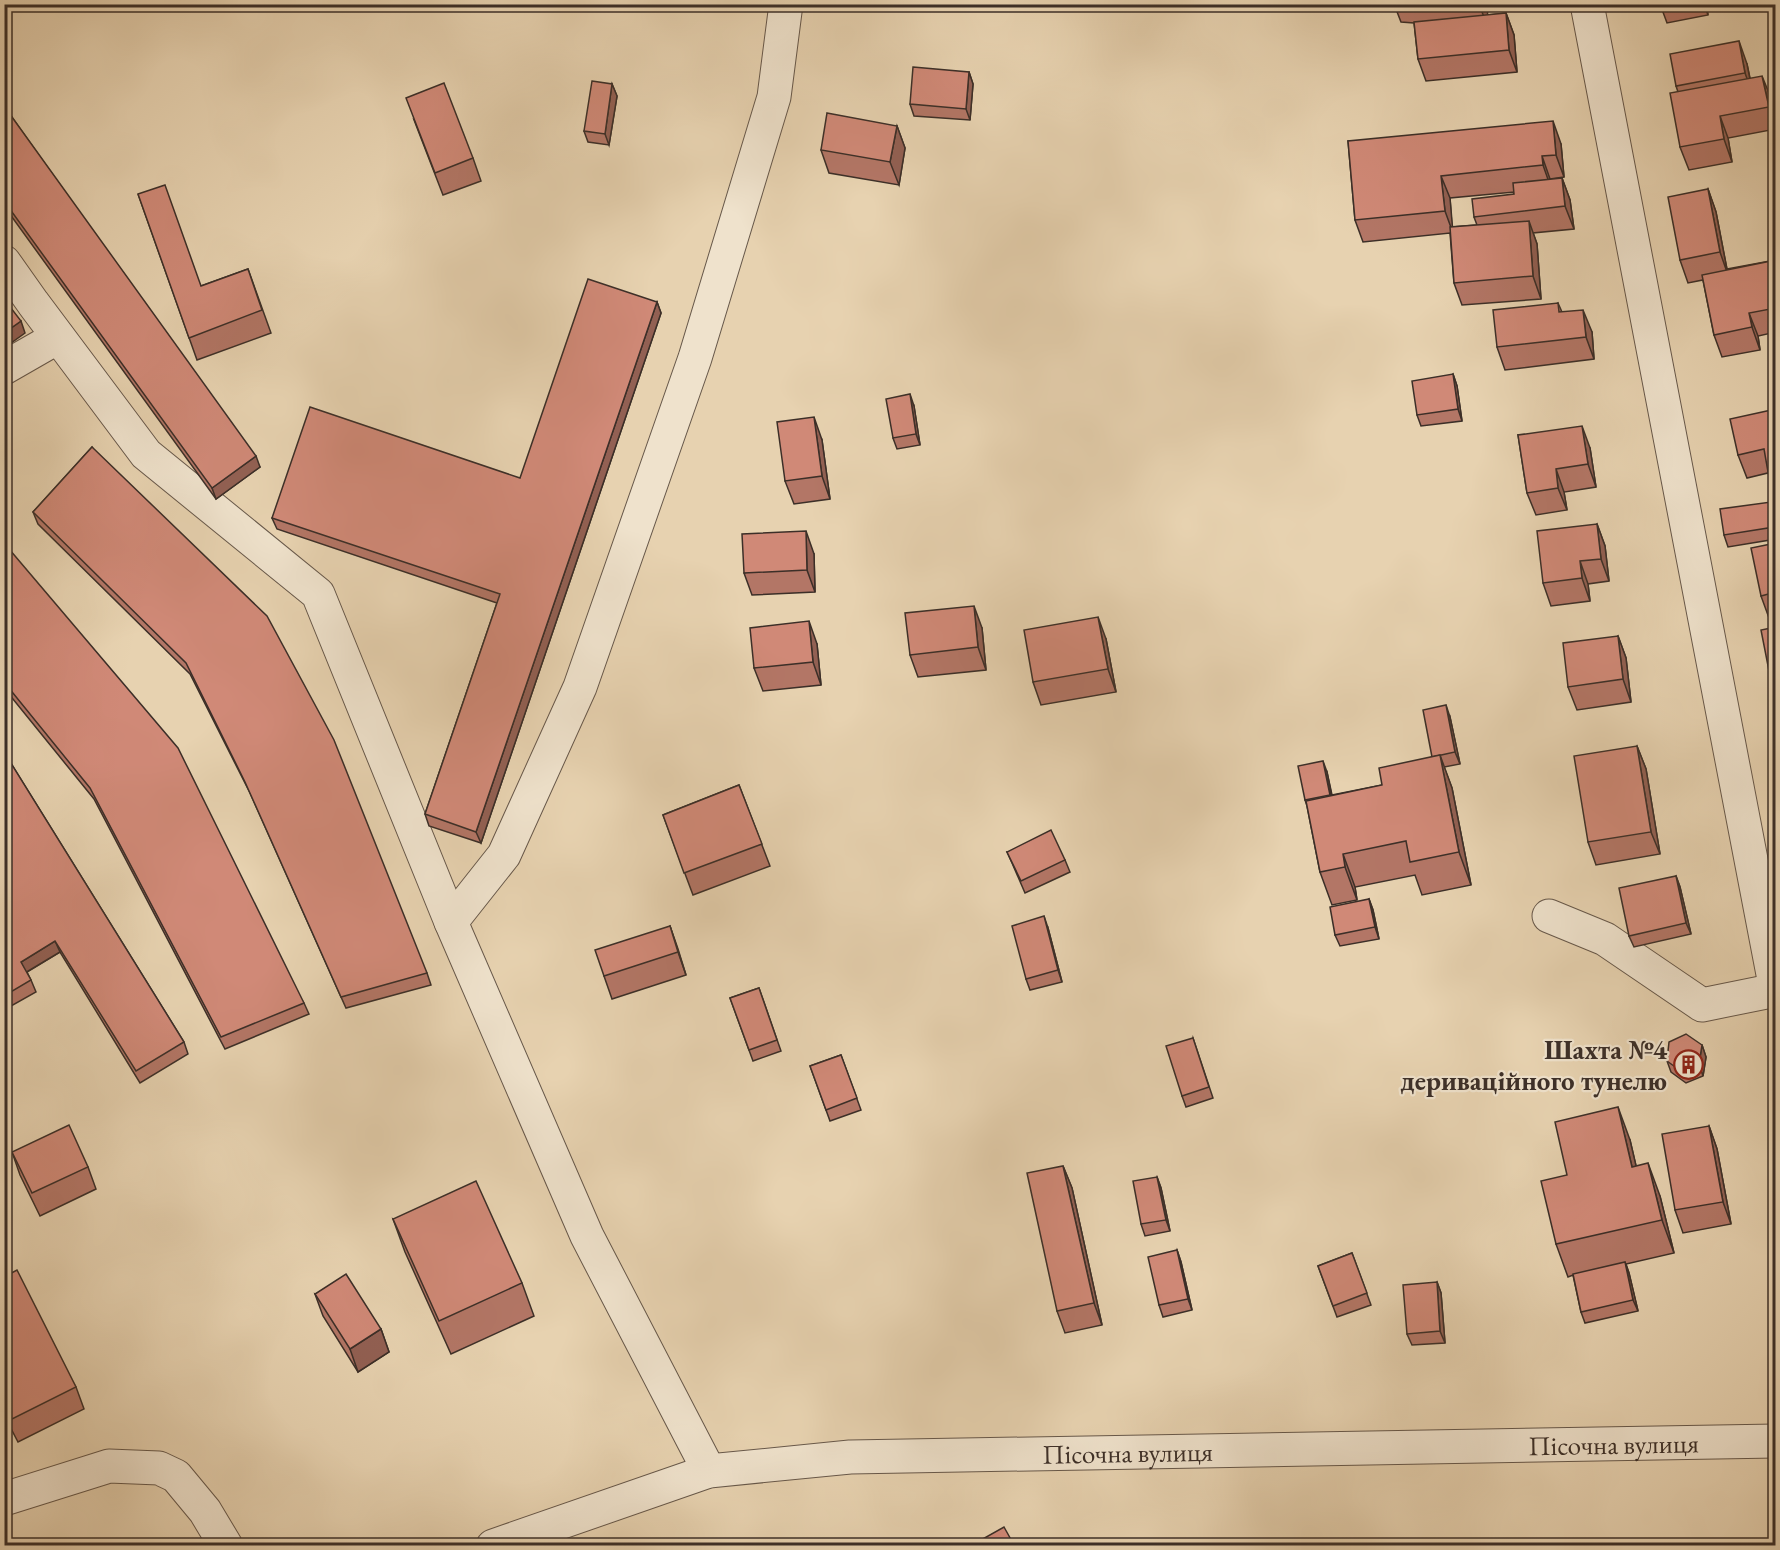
<svg xmlns="http://www.w3.org/2000/svg" width="1780" height="1550" font-family="'EB Garamond',serif">
<rect width="100%" height="100%" fill="#e7d2b0"/>
<filter id="stains"><feTurbulence type="fractalNoise" baseFrequency=".00333" numOctaves="4"/><feColorMatrix values="0 0 0 0 .2 0 0 0 0 .09 0 0 0 0 .02 0 0 0 .5 -.17"/></filter>
<radialGradient id="worn" r=".72"><stop offset=".6" stop-color="#630" stop-opacity="0"/><stop offset="1" stop-color="#630" stop-opacity=".3"/></radialGradient>
<g fill="none" stroke-linecap="round" stroke-linejoin="round">
<defs>
<g id="minor">
<polyline points="1587,4 1776,990"/>
<polyline points="4,262 33,303 146,454 318,594 451,922"/>
<polyline points="4,368 58,337"/>
<polyline points="1549,916 1605,939 1702,1005 1776,990"/>
<polyline points="709,1471 587,1236 451,922 504,855 580,687 695,358 774,97 786,4"/>
<polyline points="4,1499 109,1466 159,1468 176,1476 205,1511 226,1546"/>
<path id="s1" d="M493 1546 709 1471 850 1457 1776 1441"/>
</g>
</defs>
<use href="#minor" stroke="#67584a" stroke-width="35"/>
<use href="#minor" stroke="#efe2cc" stroke-width="33"/>
</g>
<g fill="#b37666" stroke="#3c2f28" stroke-width="1.5" fill-rule="evenodd">
<polygon points="1394,4 1488,4 1487,15 1506,13 1514,35 1517,72 1426,81 1418,59 1414,23 1401,22"/>
<polygon points="1660,4 1706,4 1708,15 1667,23"/>
<polygon points="1747,64 1750,78 1771,98 1776,123 1776,129 1728,138 1732,162 1689,170 1680,147 1678,92 1676,86"/>
<polygon points="969,72 973,84 970,120 914,116 910,104"/>
<polygon points="612,84 617,96 609,145 588,142 584,131"/>
<polygon points="4,106 260,467 216,499 4,206"/>
<polygon points="414,120 473,158 481,181 443,195"/>
<polygon points="897,126 905,148 899,185 829,173 821,150"/>
<path d="M1348 141 1561 144 1564 177 1550 179 1562 178 1570 200 1574 229 1533 233 1537 244 1541 299 1462 305 1454 283 1450 233 1363 242 1355 220ZM1514 192V194L1474 217 1477 225 1452 227 1450 198Z"/>
<polygon points="1708,189 1716,212 1727,269 1776,260 1776,332 1758,336 1760,350 1722,357 1714,335 1703,280 1688,283 1680,260"/>
<polygon points="138,194 201,286 248,269 271,333 197,360"/>
<polygon points="657,302 661,313 481,843 429,826 425,814 497,603 277,529 272,518 520,478"/>
<polygon points="1558,303 1562,312 1592,332 1594,359 1505,370 1497,347"/>
<polygon points="1453,374 1457,386 1462,421 1421,426 1417,415"/>
<polygon points="914,406 920,445 897,449 893,438"/>
<polygon points="1776,409 1776,492 1768,473 1747,478 1738,455"/>
<polygon points="1518,435 1590,448 1596,487 1564,492 1567,510 1536,515 1527,493"/>
<polygon points="822,440 830,499 794,504 785,481"/>
<polygon points="92,447 427,973 431,985 346,1008 250,793 190,674 38,524 33,512"/>
<polygon points="1771,502 1775,514 1776,519 1776,539 1728,547 1724,535"/>
<polygon points="1597,524 1605,546 1609,581 1588,584 1590,601 1551,606 1543,583"/>
<polygon points="4,543 304,1003 309,1014 225,1049 94,799 4,688"/>
<polygon points="1776,543 1776,617 1769,618 1761,596"/>
<polygon points="814,554 815,592 752,595 744,573"/>
<polygon points="1776,627 1776,690 1769,671"/>
<polygon points="982,628 986,670 918,677 910,655"/>
<polygon points="1618,636 1626,658 1631,702 1577,710 1568,687"/>
<polygon points="1106,639 1116,692 1041,705 1033,682"/>
<polygon points="817,644 821,685 763,691 754,668"/>
<polygon points="1450,717 1460,764 1444,767 1452,788 1471,885 1422,895 1415,875 1355,887 1357,900 1332,905 1320,872 1307,806 1305,800 1327,772 1332,795 1382,785 1432,757"/>
<polygon points="1637,746 1646,769 1660,854 1596,865 1588,842"/>
<polygon points="4,752 184,1042 188,1054 140,1083 60,952 27,972 31,980 36,992 4,1010"/>
<polygon points="739,785 770,866 693,895 663,815"/>
<polygon points="1007,852 1065,860 1070,872 1025,893 1012,863"/>
<polygon points="1676,876 1680,887 1691,934 1634,947 1629,936"/>
<polygon points="1369,899 1373,910 1379,939 1340,946 1335,935"/>
<polygon points="670,926 686,975 612,999 604,976"/>
<polygon points="1048,928 1062,982 1030,990 1026,979"/>
<polygon points="759,988 781,1051 753,1061 730,998"/>
<polygon points="1193,1038 1213,1098 1186,1107 1182,1096"/>
<polygon points="1702,1045 1706,1057 1703,1076 1686,1083 1671,1072 1667,1061"/>
<polygon points="841,1055 861,1110 830,1121 810,1066"/>
<polygon points="1709,1126 1717,1149 1731,1224 1683,1233 1675,1210"/>
<polygon points="1630,1140 1636,1166 1660,1196 1674,1253 1626,1264 1629,1273 1638,1311 1585,1323 1581,1312 1573,1275 1568,1277 1556,1244 1567,1175"/>
<polygon points="12,1152 88,1167 96,1189 40,1216 20,1175"/>
<polygon points="1063,1166 1072,1188 1102,1325 1065,1333 1057,1311"/>
<polygon points="1157,1177 1161,1188 1170,1231 1145,1236 1141,1224"/>
<polygon points="393,1219 522,1283 534,1316 451,1354 405,1252"/>
<polygon points="1177,1250 1181,1262 1192,1310 1163,1317 1159,1305"/>
<polygon points="1352,1253 1371,1305 1337,1317 1318,1266"/>
<polygon points="4,1277 76,1387 84,1409 18,1442 4,1415"/>
<polygon points="1437,1282 1441,1293 1445,1343 1412,1345 1407,1334"/>
<polygon points="315,1294 381,1329 389,1352 358,1372 323,1316"/>
</g>
<g fill="#926053" stroke="#3c2f28" stroke-width="1.5">
<polygon points="1479,4 1488,4 1487,25"/>
<polygon points="1704,4 1706,4 1708,15"/>
<polygon points="1506,13 1514,35 1517,72 1509,50"/>
<polygon points="1739,41 1747,64 1753,95 1745,73"/>
<polygon points="969,72 973,84 970,120 966,109"/>
<polygon points="1762,76 1771,98 1776,126 1769,107"/>
<polygon points="612,84 617,96 609,145 605,134"/>
<polygon points="1720,116 1728,138 1732,162 1724,139"/>
<polygon points="1553,121 1561,144 1564,177 1556,155"/>
<polygon points="897,126 905,148 899,185 890,162"/>
<polygon points="1542,156 1550,179 1551,188 1543,165"/>
<polygon points="1441,176 1450,198 1453,233 1445,211"/>
<polygon points="1562,178 1570,200 1574,229 1565,206"/>
<polygon points="1708,189 1716,212 1728,275 1720,252"/>
<polygon points="1529,221 1537,244 1541,299 1533,276"/>
<polygon points="657,302 661,313 481,843 476,832"/>
<polygon points="1583,310 1592,332 1594,359 1586,337"/>
<polygon points="1749,313 1758,336 1760,350 1752,327"/>
<polygon points="21,321 25,333 4,348 4,333"/>
<polygon points="1453,374 1457,386 1462,421 1458,409"/>
<polygon points="910,394 914,406 920,445 916,434"/>
<polygon points="814,417 822,440 830,499 822,476"/>
<polygon points="1582,426 1590,448 1596,487 1588,464"/>
<polygon points="256,456 260,467 216,499 212,488"/>
<polygon points="1556,469 1564,492 1567,510 1558,488"/>
<polygon points="1771,502 1775,514 1776,531 1774,527"/>
<polygon points="1597,524 1605,546 1609,581 1601,559"/>
<polygon points="806,531 814,554 815,592 807,570"/>
<polygon points="1580,561 1588,584 1590,601 1582,578"/>
<polygon points="974,606 982,628 986,670 978,647"/>
<polygon points="1098,617 1106,639 1116,692 1108,669"/>
<polygon points="809,621 817,644 821,685 813,662"/>
<polygon points="1618,636 1626,658 1631,702 1623,679"/>
<polygon points="1446,705 1450,717 1460,764 1455,752"/>
<polygon points="1637,746 1646,769 1660,854 1651,832"/>
<polygon points="1440,755 1452,788 1471,885 1459,852"/>
<polygon points="1323,761 1327,772 1334,807 1330,795"/>
<polygon points="1343,854 1355,887 1357,900 1345,867"/>
<polygon points="1676,876 1680,887 1691,934 1686,923"/>
<polygon points="1369,899 1373,910 1379,939 1375,927"/>
<polygon points="1044,916 1048,928 1062,982 1058,970"/>
<polygon points="670,926 678,949 686,975 678,952"/>
<polygon points="55,941 60,952 25,973 21,962"/>
<polygon points="1702,1045 1706,1057 1703,1076 1699,1064"/>
<polygon points="1618,1107 1630,1140 1644,1200 1632,1167"/>
<polygon points="1709,1126 1717,1149 1731,1224 1723,1202"/>
<polygon points="1648,1163 1660,1196 1674,1253 1662,1220"/>
<polygon points="1063,1166 1072,1188 1102,1325 1094,1303"/>
<polygon points="1157,1177 1161,1188 1170,1231 1166,1220"/>
<polygon points="1177,1250 1181,1262 1192,1310 1188,1299"/>
<polygon points="1625,1262 1629,1273 1638,1311 1633,1300"/>
<polygon points="1437,1282 1441,1293 1445,1343 1440,1331"/>
<polygon points="381,1329 389,1352 358,1372 350,1349"/>
</g>
<g fill="#d08977" stroke="#3c2f28" stroke-width="1.5">
<polygon points="1506,13 1509,50 1418,59 1414,22"/>
<polygon points="1739,41 1745,73 1676,86 1670,54"/>
<polygon points="913,67 969,72 966,109 910,104"/>
<polygon points="1762,76 1769,107 1720,116 1724,139 1680,147 1670,93"/>
<polygon points="592,81 612,84 605,134 584,131"/>
<polygon points="444,83 473,158 435,173 406,98"/>
<polygon points="4,106 256,456 212,488 4,201"/>
<polygon points="827,113 897,126 890,162 821,150"/>
<polygon points="1553,121 1556,155 1542,156 1543,165 1441,176 1445,211 1355,220 1348,141"/>
<polygon points="1562,178 1565,206 1474,217 1472,199 1514,194 1513,183"/>
<polygon points="165,185 201,286 248,269 262,310 189,338 138,194"/>
<polygon points="1708,189 1720,252 1680,260 1668,197"/>
<polygon points="1529,221 1533,276 1454,283 1450,227"/>
<polygon points="1776,260 1776,308 1749,313 1752,327 1714,335 1702,275"/>
<polygon points="588,279 657,302 476,832 425,814 500,594 272,518 310,407 520,478"/>
<polygon points="4,299 21,321 4,333"/>
<polygon points="1558,303 1559,312 1583,310 1586,337 1497,347 1493,310"/>
<polygon points="1453,374 1458,409 1417,415 1412,381"/>
<polygon points="910,394 916,434 893,438 886,399"/>
<polygon points="1776,409 1776,471 1768,472 1764,449 1738,455 1730,419"/>
<polygon points="814,417 822,476 785,481 777,422"/>
<polygon points="1582,426 1588,464 1556,469 1558,488 1527,493 1518,435"/>
<polygon points="92,447 267,616 334,740 427,973 341,997 245,782 186,663 33,512"/>
<polygon points="1771,502 1774,527 1724,535 1720,509"/>
<polygon points="1597,524 1601,559 1580,561 1582,578 1543,583 1537,531"/>
<polygon points="806,531 807,570 744,573 742,534"/>
<polygon points="4,543 178,748 304,1003 221,1037 90,788 4,682"/>
<polygon points="1776,543 1776,592 1761,596 1751,548"/>
<polygon points="974,606 978,647 910,655 905,613"/>
<polygon points="1098,617 1108,669 1033,682 1024,630"/>
<polygon points="809,621 813,662 754,668 750,628"/>
<polygon points="1776,627 1776,670 1769,671 1761,630"/>
<polygon points="1618,636 1623,679 1568,687 1563,643"/>
<polygon points="1446,705 1455,752 1432,757 1423,710"/>
<polygon points="1637,746 1651,832 1588,842 1574,756"/>
<polygon points="4,752 184,1042 136,1071 55,941 21,962 31,980 4,996"/>
<polygon points="1440,755 1459,852 1410,862 1406,841 1343,854 1345,867 1320,872 1306,801 1382,785 1379,768"/>
<polygon points="1323,761 1330,795 1305,800 1298,766"/>
<polygon points="739,785 762,844 684,873 663,815"/>
<polygon points="1051,830 1065,860 1021,881 1007,852"/>
<polygon points="1676,876 1686,923 1629,936 1619,888"/>
<polygon points="1369,899 1375,927 1335,935 1330,907"/>
<polygon points="1044,916 1058,970 1026,979 1012,926"/>
<polygon points="670,926 678,952 604,976 595,950"/>
<polygon points="759,988 777,1040 749,1050 730,998"/>
<polygon points="1686,1034 1702,1045 1699,1064 1682,1072 1667,1061 1669,1042"/>
<polygon points="1193,1038 1209,1087 1182,1096 1166,1046"/>
<polygon points="841,1055 857,1098 826,1110 810,1066"/>
<polygon points="1618,1107 1632,1167 1648,1163 1662,1220 1556,1244 1541,1181 1567,1175 1555,1122"/>
<polygon points="69,1125 88,1167 32,1193 12,1152"/>
<polygon points="1709,1126 1723,1202 1675,1210 1662,1134"/>
<polygon points="1063,1166 1094,1303 1057,1311 1027,1173"/>
<polygon points="1157,1177 1166,1220 1141,1224 1133,1181"/>
<polygon points="476,1181 522,1283 439,1321 393,1219"/>
<polygon points="1177,1250 1188,1299 1159,1305 1148,1257"/>
<polygon points="1352,1253 1367,1293 1333,1306 1318,1266"/>
<polygon points="1625,1262 1633,1300 1581,1312 1573,1274"/>
<polygon points="17,1270 76,1387 10,1420 4,1408 4,1277"/>
<polygon points="346,1274 381,1329 350,1349 315,1294"/>
<polygon points="1437,1282 1440,1331 1407,1334 1403,1285"/>
<polygon points="1004,1527 1014,1545 972,1545"/>
<polygon points="1255,1540 1258,1545 1245,1545"/>
</g>
<defs>
<symbol id="building-ring" viewBox="-11 -11 22 22"><circle r="9.5" fill="#efe2cc" stroke="#8f2418" stroke-width="1.5"/><path d="M-4-6H4V6H1V3H-1V6H-4ZM-2.5-4.3h1.7v1.8h-1.7ZM.8-4.3h1.7v1.8H.8ZM-2.5-1h1.7V.8h-1.7ZM.8-1h1.7V.8H.8Z" fill="#8f2418"/></symbol>
</defs>
<g fill-rule="evenodd">
<use href="#building-ring" x="1672" y="1048" width="33" height="33"/>
</g>
<g text-anchor="middle" dominant-baseline="central" stroke-width="4.5" stroke-linejoin="round" paint-order="stroke">
<g font-size="27" font-weight="bold" fill="#3c2f28" stroke="#efe2cc" text-anchor="end">
<text x="1667" y="1049">Шахта №4<tspan x="1667" dy="31">дериваційного тунелю</tspan></text>
</g>
<g font-size="27" fill="#3c2f28" stroke="#efe2cc">
<text stroke="none"><textPath href="#s1" startOffset="1134">Пісочна вулиця</textPath></text>
<text stroke="none"><textPath href="#s1" startOffset="648">Пісочна вулиця</textPath></text>
</g>
</g>
<rect width="1780" height="1550" fill="none" stroke="#e7d2b0" stroke-width="24"/>
<rect x="6" y="6" width="1768" height="1538" fill="none" stroke="#3c2f28" stroke-width="3"/>
<rect x="12" y="12" width="1756" height="1526" fill="none" stroke="#3c2f28" stroke-width="1.5"/>
<rect width="100%" height="100%" filter="url(#stains)"/>
<rect width="100%" height="100%" fill="url(#worn)"/>
</svg>
